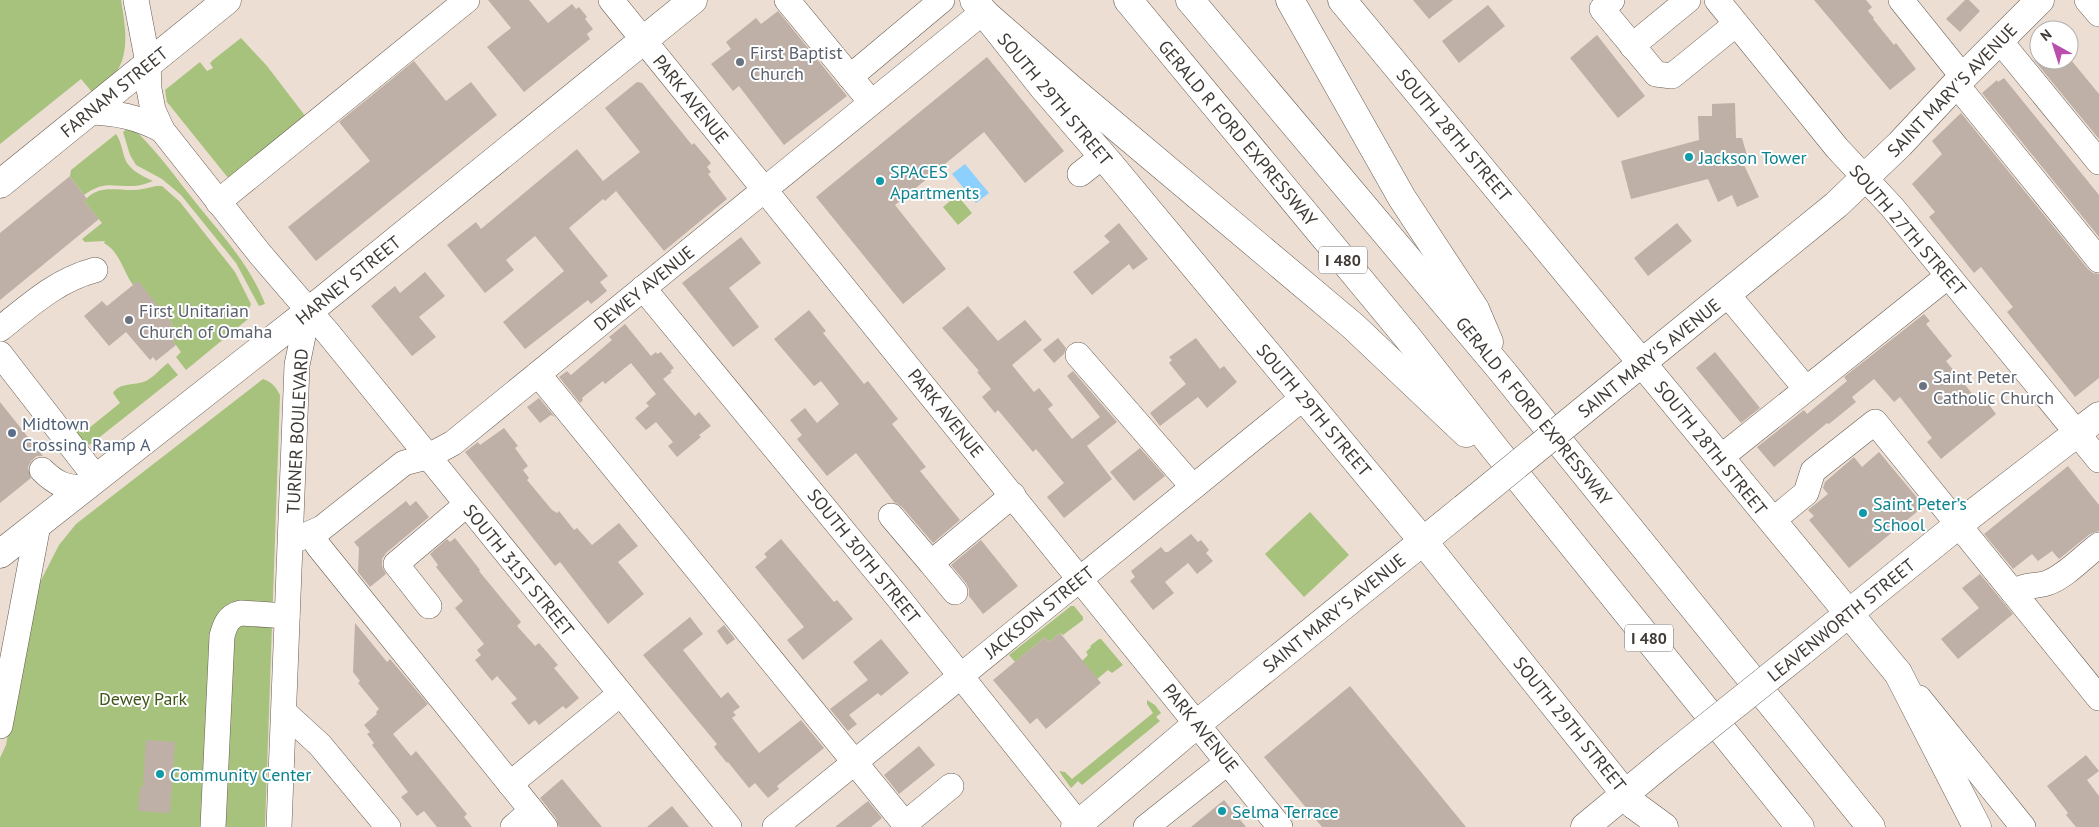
<svg xmlns="http://www.w3.org/2000/svg" width="2099" height="827" font-family="'PT Sans',sans-serif">
<rect width="100%" height="100%" fill="#ecded2"/>
<g fill="#a7c27c">
<path d="M0 0H121C125 25 132 58 111 78 105 83 98 87 92 92L81 79 0 144Z"/>
<polygon points="241,38 267,66 306,117 229,179 167,102 165,90 200,62 207,71 213,68 210,63 213,60"/>
<path d="M127 129 136 131 134 132H137C159 154 177 179 196 203 222 235 250 265 265 304L259 306 236 263 181 195 162 179 136 165 130 155 123 132Z"/>
<path d="M116 134C120 140 121 145 123 152 126 169 139 174 153 181 147 183 140 186 134 186 112 187 105 180 84 195L70 176 71 170Z"/>
<path d="M156 186H162L180 202 235 272 251 304 248 311V319L186 370 176 357 181 352 173 341 176 338 169 328 173 324 138 282 133 285C123 271 120 252 104 243L105 241 85 242 82 239 102 223 84 201C98 185 112 190 132 190 140 190 148 188 156 186Z"/>
<polygon points="957,195 972,213 958,225 943,207"/>
<path d="M168 363 178 375 91 444 85 446 69 428 71 425 76 424 83 433 120 403 113 393C120 382 134 386 146 381 154 377 160 369 168 363Z"/>
<path d="M263 379C272 382 276 387 280 395L265 827H0V758L6 745 34 594 59 545 76 524Z"/>
<polygon points="1310,512 1349,555 1304,597 1265,554"/>
<polygon points="1071,606 1074,606 1083,617 1083,620 1063,635 1060,633 1049,642 1045,637 1015,662 1009,655"/>
<polygon points="1099,639 1101,639 1123,665 1112,673 1108,670 1096,680 1082,661 1088,655 1086,652 1091,647 1090,646"/>
<polygon points="1147,700 1155,705 1161,713 1156,717 1160,721 1082,785 1078,781 1071,788 1059,771 1065,772 1072,779 1153,713 1147,704"/>
</g>
<polygon fill="#8cd0fe" points="965,164 989,193 976,203 952,174"/>
<g fill="#beb0a6">
<polygon points="488,0 529,0 548,23 572,4 576,9 579,7 587,17 585,19 593,29 587,34 590,39 524,92 487,47 511,28"/>
<polygon points="1413,0 1453,0 1429,19"/>
<polygon points="1814,0 1866,0 1872,7 1868,11 1874,18 1873,19 1894,45 1896,43 1916,69 1890,90"/>
<polygon points="1965,0 1969,0 1980,11 1960,32 1946,19"/>
<polygon points="1488,5 1505,26 1459,63 1442,41"/>
<polygon points="778,11 847,96 784,145 739,86 733,91 711,64 731,49 726,42 756,18 761,24"/>
<polygon points="1597,35 1645,96 1618,118 1570,58"/>
<polygon points="987,57 1064,151 1025,183 984,132 895,205 946,269 903,304 816,197"/>
<polygon points="2034,60 2071,60 2099,94 2099,139"/>
<polygon points="414,61 446,101 471,82 497,115 316,261 288,227 370,161 339,122"/>
<polygon points="2004,78 2099,195 2099,237 1982,93 1997,80 1998,82"/>
<polygon points="637,82 642,83 692,145 694,143 711,163 707,167 711,172 708,174 727,199 664,251 616,191 605,201 603,199 569,228 608,276 600,282 607,291 591,304 588,300 525,349 503,322 564,271 535,236 506,260 514,270 485,293 447,245 476,222 481,229 577,149 603,181 640,152 605,108"/>
<polygon points="1735,103 1736,138 1742,138 1749,162 1744,165 1759,197 1737,207 1732,195 1718,202 1708,179 1631,199 1621,161 1699,140 1698,116 1712,116 1712,104"/>
<polygon points="1961,113 2088,269 2093,273 2099,274 2099,378 2075,397 2007,312 2013,307 1981,267 1974,273 1929,217 1935,212 1912,184 1942,154 1932,141"/>
<polygon points="70,176 87,199 84,201 99,219 0,300 0,233"/>
<polygon points="1119,223 1148,259 1133,270 1129,264 1092,295 1073,272 1110,242 1104,236"/>
<polygon points="1677,223 1692,241 1648,276 1634,258"/>
<polygon points="741,237 761,263 729,288 759,327 733,347 682,283"/>
<polygon points="425,272 445,296 419,317 436,337 412,356 371,306 395,286 400,293"/>
<polygon points="138,281 173,324 169,328 177,338 173,341 176,345 156,361 153,357 150,360 126,332 109,346 84,316 102,301 107,306"/>
<polygon points="968,306 998,341 1025,320 1042,340 1012,365 1034,392 1039,388 1053,405 1048,409 1072,439 1100,417 1067,376 1073,371 1117,422 1087,446 1112,479 1064,518 1047,497 1064,483 1036,449 1033,452 998,410 995,413 982,397 991,389 977,372 979,371 942,328"/>
<polygon points="809,310 826,331 823,333 864,384 868,381 898,419 892,424 926,467 920,471 960,520 933,543 902,507 894,502 856,453 827,476 797,439 802,435 790,420 805,408 817,423 839,404 821,381 814,386 774,339"/>
<polygon points="1924,314 1930,321 1926,324 1952,356 1946,361 1978,401 1983,397 1996,414 1941,459 1927,442 1932,438 1900,397 1894,402 1874,379 1852,397 1856,402 1829,424 1827,423 1774,467 1757,447 1804,410 1807,414 1847,381 1844,377"/>
<polygon points="625,324 651,356 656,352 657,354 661,352 674,368 670,371 672,372 663,379 695,416 699,412 711,426 699,435 701,437 677,457 668,446 673,442 656,422 646,430 635,418 649,406 646,403 656,394 631,363 605,384 603,381 582,398 583,400 580,403 559,377 567,371 571,375 612,340 609,337"/>
<polygon points="1058,338 1066,348 1064,354 1054,363 1043,350"/>
<polygon points="1196,338 1220,369 1224,366 1237,382 1207,408 1198,397 1160,426 1150,413 1186,384 1169,363 1172,360 1169,357"/>
<polygon points="1715,352 1760,408 1741,423 1696,368"/>
<polygon points="539,398 555,417 551,415 540,423 527,407"/>
<polygon points="0,402 43,456 37,456 31,461 28,467 31,478 0,503"/>
<polygon points="504,428 518,446 515,448 528,466 523,470 529,478 527,480 552,510 557,513 559,511 574,530 577,528 592,545 619,523 638,546 618,562 644,594 608,624 560,562 555,566 465,452 478,442 480,445"/>
<polygon points="1140,448 1165,476 1134,501 1110,472"/>
<polygon points="1879,452 1924,506 1849,568 1809,520 1814,516 1808,510 1828,494 1823,488 1825,482 1854,457 1862,467"/>
<polygon points="2068,466 2099,505 2099,531 2090,534 2059,559 2052,551 2038,561 2032,554 2013,569 1984,534"/>
<polygon points="406,501 410,506 416,501 429,517 386,553 382,559 382,566 386,574 370,587 358,572 359,548 354,542"/>
<polygon points="1191,534 1198,542 1201,540 1209,550 1206,553 1213,561 1197,574 1188,563 1165,582 1174,593 1153,610 1130,581 1135,577 1131,571 1161,547 1165,552 1168,552"/>
<polygon points="455,538 480,570 479,571 521,622 517,626 535,646 539,643 558,665 554,668 579,698 566,709 563,706 539,725 535,720 529,725 511,703 517,699 497,676 492,681 475,660 481,655 477,650 484,644 455,608 463,601 440,572 436,567 438,565 430,554 447,539 450,542"/>
<polygon points="781,539 834,602 837,600 853,619 803,660 787,640 804,627 755,567 767,557 764,554"/>
<polygon points="981,540 1018,586 983,614 969,596 969,589 966,583 951,565"/>
<polygon points="1980,574 2013,614 1958,659 1941,639 1979,608 1962,588"/>
<polygon points="690,617 703,634 683,650 721,698 728,692 740,707 733,712 736,715 732,718 759,753 801,720 824,748 777,786 779,789 768,798 755,783 749,788 728,762 727,763 714,747 717,744 643,655"/>
<polygon points="355,623 387,662 390,659 428,704 393,734 411,756 416,751 467,814 464,817 472,827 437,827 424,811 417,816 401,797 408,792 372,745 374,743 367,734 370,732 364,725 377,714 376,712 379,709 358,683 360,681 353,672"/>
<polygon points="724,625 735,639 727,645 717,631"/>
<polygon points="1060,633 1101,683 1046,729 1037,718 1030,724 993,680 1045,637 1049,642"/>
<polygon points="881,639 909,673 881,696 878,693 849,715 857,724 848,731 830,709 868,680 853,662"/>
<polygon points="1350,686 1412,761 1466,827 1322,827 1264,757"/>
<polygon points="146,740 175,742 170,813 138,811 140,787 143,787"/>
<polygon points="919,746 935,765 899,794 884,775"/>
<polygon points="2086,755 2099,771 2087,780 2099,796 2099,827 2076,827 2066,815 2068,813 2047,786"/>
<polygon points="562,779 602,827 559,827 556,818 540,798"/>
<polygon points="1224,800 1246,827 1191,827"/>
<polygon points="868,801 882,818 871,827 835,827"/>
<polygon points="672,806 689,827 647,827"/>
</g>
<g fill="none" stroke-linecap="round" stroke-linejoin="round">
<defs>
<g id="minor">
<polyline points="136,0 148,63 149,89 153,110 162,130 260,254 328,333 729,827"/>
<polyline points="611,0 1280,827"/>
<polyline points="787,0 871,102"/>
<polyline points="1612,0 1602,9 1656,74 1672,76 1736,24"/>
<polyline points="1717,0 1837,148 1892,207 2099,460"/>
<polyline points="1901,0 1963,77"/>
<polyline points="2087,0 2099,14"/>
<polyline points="2000,41 2099,162"/>
<polyline points="1632,46 1688,0"/>
<polyline points="850,77 942,0"/>
<polyline points="1956,84 2099,260"/>
<path d="M90 112C117 113 138 117 162 130"/>
<polyline points="1080,174 1103,156"/>
<polyline points="218,202 467,0"/>
<polyline points="643,288 901,601 1081,827"/>
<polyline points="1727,294 1806,389"/>
<path d="M0 329C30 305 57 280 95 270"/>
<polyline points="0,354 97,479"/>
<polyline points="1078,355 1193,487"/>
<polyline points="538,374 905,824 951,786"/>
<polyline points="1720,458 1948,276"/>
<path d="M42 470C56 484 67 489 87 487"/>
<polyline points="891,516 931,563"/>
<polyline points="1772,521 1806,493 1813,471 1875,422 2099,698"/>
<polyline points="310,534 319,547 545,827"/>
<polyline points="291,542 322,528 404,463 427,457 453,443 983,12"/>
<polyline points="955,592 931,563 1013,495"/>
<path d="M2013 592C2025 584 2035 587 2047 583 2065 577 2084 556 2099 545"/>
<polyline points="429,606 396,564 466,505"/>
<polyline points="1919,698 2023,827"/>
<polyline points="284,712 320,745 388,827"/>
<polyline points="0,726 38,525"/>
<polyline points="510,784 620,694"/>
<path d="M213 827 222 636C225 625 228 616 241 613L287 616"/>
<polyline points="279,827 297,365 308,312"/>
<polyline points="513,827 532,811"/>
<polyline points="775,827 1304,397"/>
<polyline points="1146,827 1228,762"/>
</g>
<g id="major">
<polyline points="974,0 1043,87 1108,162 1423,541 1634,805"/>
<polyline points="1342,0 1898,673"/>
<polyline points="0,184 227,0"/>
<polyline points="1606,392 1836,205 1900,144 1956,84 2040,0"/>
<polyline points="0,554 308,312 693,0"/>
<polyline points="1801,652 1958,525 2099,416"/>
<polyline points="1075,827 1197,724 1464,508"/>
<polyline points="1585,827 1666,760"/>
</g>
<g id="highway">
<polyline points="1128,0 1408,338 1496,450 1800,827"/>
<polyline points="1190,0 1502,371 1871,827"/>
<polyline points="1290,0 1402,198 1475,309 1489,342"/>
<polyline points="983,12 1070,88 1353,326 1466,433"/>
<polyline points="1898,673 1977,827"/>
<polyline points="1634,805 1664,827"/>
</g>
</defs>
<use href="#minor" stroke="#675c52" stroke-width="26"/>
<use href="#major" stroke="#675c52" stroke-width="29"/>
<use href="#highway" stroke="#675c52" stroke-width="29"/>
<use href="#minor" stroke="#fff" stroke-width="25"/>
<use href="#major" stroke="#fff" stroke-width="28"/>
<use href="#highway" stroke="#fff" stroke-width="28"/>
<defs>
<g id="major-bridge">
<polyline points="1464,508 1606,392"/>
<polyline points="1666,760 1801,652"/>
</g>
</defs>
<use href="#major-bridge" stroke="#675c52" stroke-width="29" stroke-linecap="butt"/>
<use href="#major-bridge" stroke="#fff" stroke-width="28"/>
</g>
<g fill="#6b7280" stroke="#fff" stroke-width="2">
<circle cx="740" cy="62" r="5"/>
<circle cx="129" cy="320" r="5"/>
<circle cx="1923" cy="386" r="5"/>
</g>
<g fill="#0f9aa8" stroke="#fff" stroke-width="2">
<circle cx="1689" cy="157" r="5"/>
<circle cx="880" cy="181" r="5"/>
<circle cx="1863" cy="513" r="5"/>
<circle cx="160" cy="774" r="5"/>
<circle cx="1222" cy="811" r="5"/>
</g>
<circle fill="#5c6f8a" stroke="#fff" stroke-width="2" cx="12" cy="433" r="5"/>
<g text-anchor="middle" dominant-baseline="central" stroke-width="4" stroke-linejoin="round" paint-order="stroke">
<g fill="#fff" stroke="#797572" stroke-width="1">
<rect x="1319" y="246.5" width="48" height="27" rx="4"/>
<rect x="1625" y="624.5" width="48" height="27" rx="4"/>
</g>
<g font-size="16" font-weight="bold" fill="#3f3a35">
<text x="1343" y="260">I 480</text>
<text x="1649" y="638">I 480</text>
</g>
<g font-size="18" fill="#5b616d" stroke="#fff" text-anchor="start">
<text x="750" y="52">First Baptist<tspan x="750" dy="21">Church</tspan></text>
<text x="139" y="310">First Unitarian<tspan x="139" dy="21">Church of Omaha</tspan></text>
<text x="1933" y="376">Saint Peter<tspan x="1933" dy="21">Catholic Church</tspan></text>
</g>
<g font-size="18" fill="#3f3a35" stroke="#fff">
<text transform="translate(1952 90) rotate(-46)">SAINT MARY'S AVENUE</text>
<text transform="translate(114 92) rotate(-39)">FARNAM STREET</text>
<text transform="translate(691 99) rotate(51)">PARK AVENUE</text>
<text transform="translate(1055 99) rotate(50)">SOUTH 29TH STREET</text>
<text transform="translate(1238 133) rotate(50)">GERALD R FORD EXPRESSWAY</text>
<text transform="translate(1454 135) rotate(50)">SOUTH 28TH STREET</text>
<text transform="translate(1908 230) rotate(49)">SOUTH 27TH STREET</text>
<text transform="translate(348 280) rotate(-39)">HARNEY STREET</text>
<text transform="translate(644 288) rotate(-39)">DEWEY AVENUE</text>
<text transform="translate(1649 358) rotate(-39)">SAINT MARY'S AVENUE</text>
<text transform="translate(1314 410) rotate(50)">SOUTH 29TH STREET</text>
<text transform="translate(1534 411) rotate(51)">GERALD R FORD EXPRESSWAY</text>
<text transform="translate(946 413) rotate(51)">PARK AVENUE</text>
<text transform="translate(297 431) rotate(-87)">TURNER BOULEVARD</text>
<text transform="translate(1711 448) rotate(51)">SOUTH 28TH STREET</text>
<text transform="translate(864 556) rotate(51)">SOUTH 30TH STREET</text>
<text transform="translate(519 570) rotate(51)">SOUTH 31ST STREET</text>
<text transform="translate(1039 612) rotate(-39)">JACKSON STREET</text>
<text transform="translate(1334 613) rotate(-39)">SAINT MARY'S AVENUE</text>
<text transform="translate(1841 620) rotate(-39)">LEAVENWORTH STREET</text>
<text transform="translate(1570 724) rotate(51)">SOUTH 29TH STREET</text>
<text transform="translate(1201 728) rotate(51)">PARK AVENUE</text>
</g>
<g font-size="18" fill="#0d838f" stroke="#fff" text-anchor="start">
<text x="1699" y="157">Jackson Tower</text>
<text x="890" y="171">SPACES<tspan x="890" dy="21">Apartments</tspan></text>
<text x="1873" y="503">Saint Peter’s<tspan x="1873" dy="21">School</tspan></text>
<text x="170" y="774">Community Center</text>
<text x="1232" y="811">Selma Terrace</text>
</g>
<g font-size="18" fill="#4e5e75" stroke="#fff" text-anchor="start">
<text x="22" y="423">Midtown<tspan x="22" dy="21">Crossing Ramp A</tspan></text>
</g>
<g font-size="18" fill="#415519" stroke="#fff">
<text x="143" y="698">Dewey Park</text>
</g>
</g>
<g transform="translate(2054 45) rotate(321)"><circle r="24" fill="#ffffff" stroke="#b2b0ae"/>
<path d="M0-4L9 19L0 12L-9 19Z" fill="#b94eaf"/>
<text y="-8" font-size="14" font-weight="bold" text-anchor="middle" fill="#3f3a35">N</text>
</g>
</svg>
